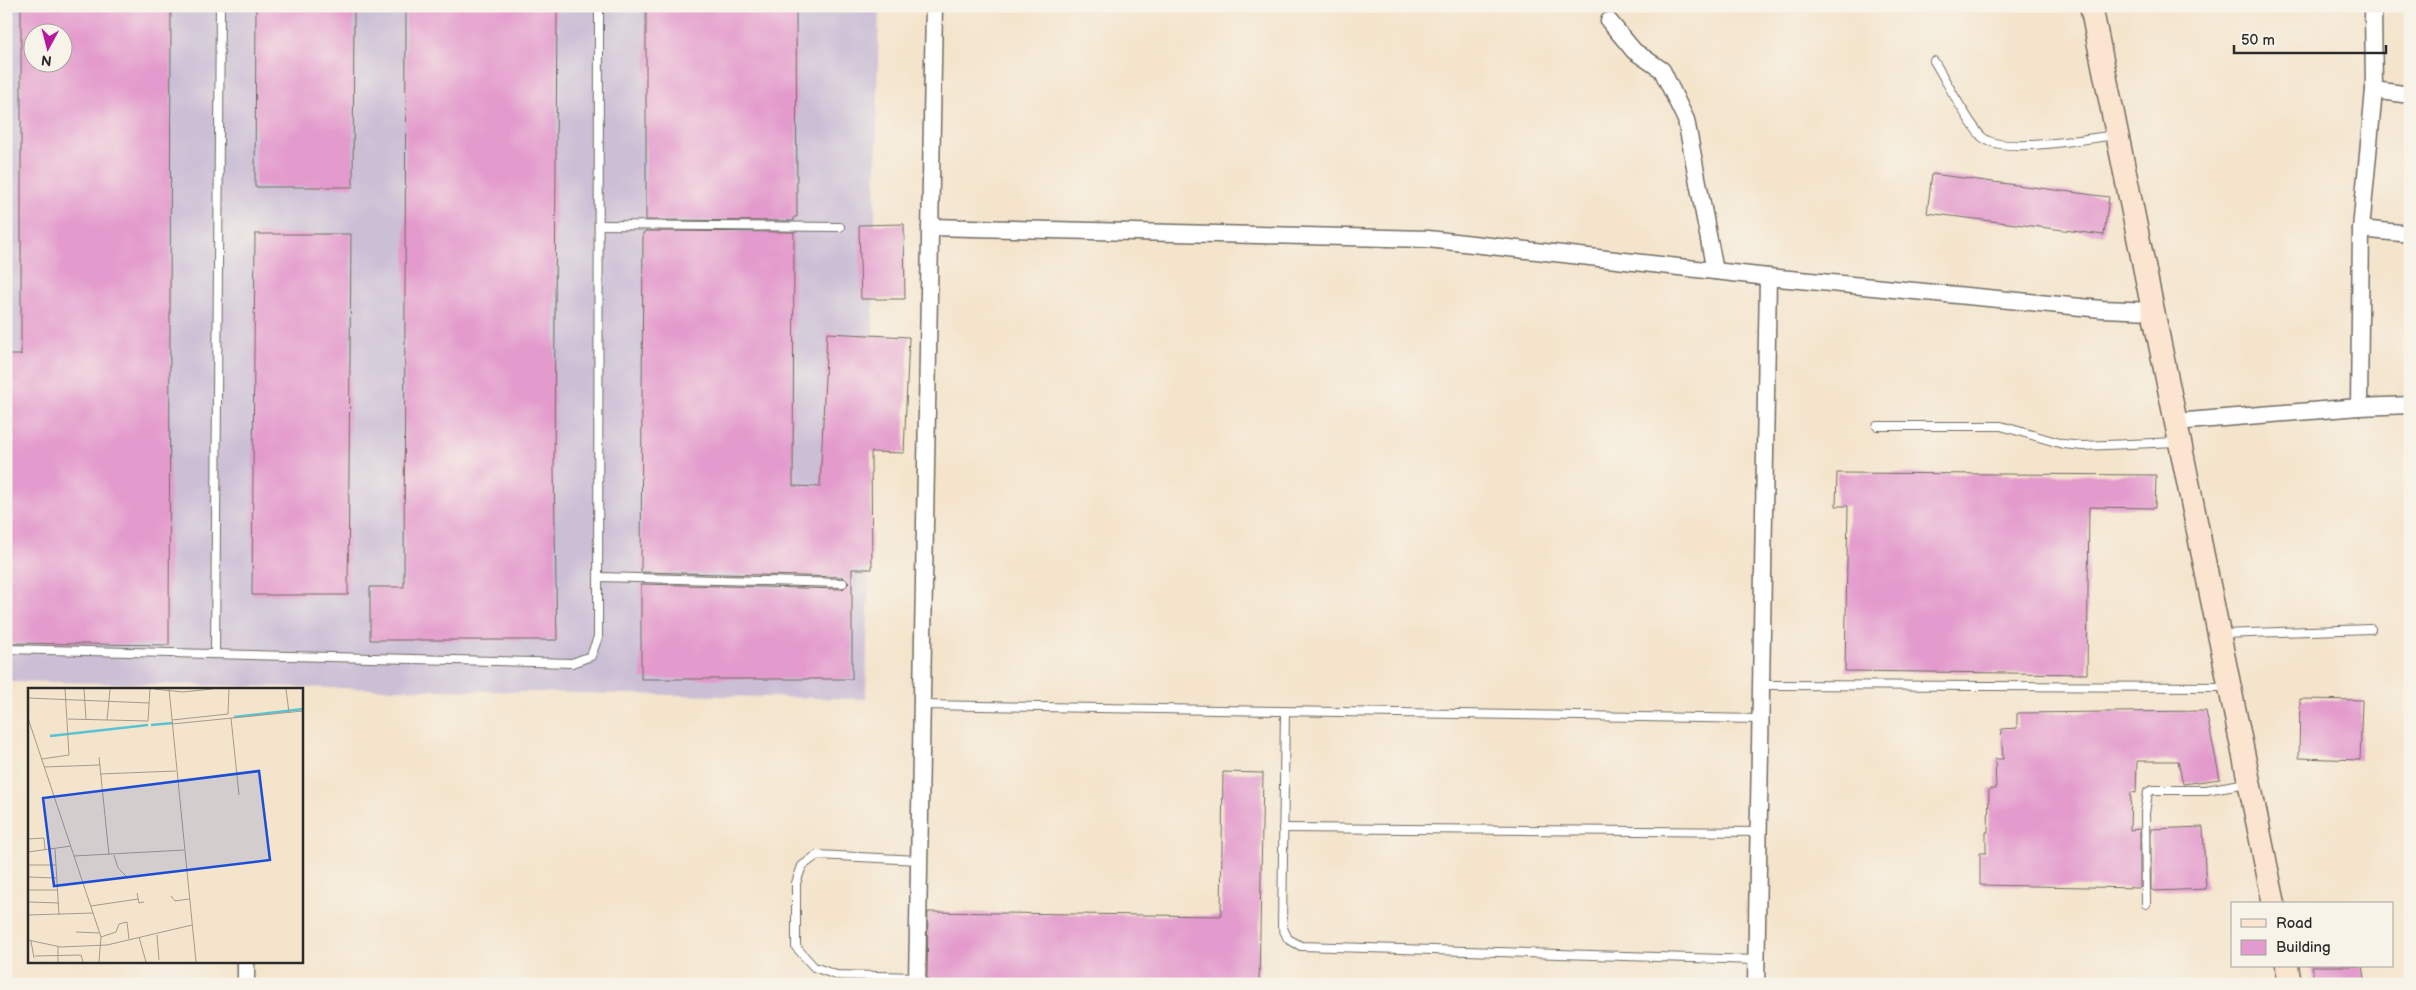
<svg xmlns="http://www.w3.org/2000/svg" width="2416" height="990" font-family="'Balsamiq Sans',sans-serif">
<rect width="100%" height="100%" fill="#f7f3e8"/>
<filter id="ink" filterUnits="userSpaceOnUse"><feTurbulence type="fractalNoise" baseFrequency=".02" numOctaves="2"/><feDisplacementMap in="SourceGraphic" scale="10" xChannelSelector="R" yChannelSelector="G"/><feConvolveMatrix kernelMatrix="1 2 1 2 8 2 1 2 1" color-interpolation-filters="sRGB"/></filter>
<filter id="wash" filterUnits="userSpaceOnUse"><feTurbulence type="fractalNoise" baseFrequency=".0096" numOctaves="4" result="noise"/><feDisplacementMap in="SourceGraphic" scale="20" xChannelSelector="R" yChannelSelector="G"/><feGaussianBlur stdDeviation="1.12" result="paint"/><feColorMatrix in="noise" values="0 0 0 0 0 0 0 0 0 0 0 0 0 0 0 0 0 1.4 0 .05"/><feComposite in="paint" operator="in"/></filter>
<g filter="url(#wash)">
<rect width="100%" height="100%" fill="#f4e4cc"/>
<path fill="#cbbfd5" fill-rule="evenodd" d="M6 6H879L866 699 6 681ZM32 32H62V62H32Z"/>
<g id="blocks">
<g fill="#e39acc" fill-rule="evenodd">
<path d="M21 6H171L169 645 6 643V355H21ZM32 32H62V62H32Z"/>
<polygon points="256,6 354,6 353,187 255,187"/>
<polygon points="406,6 557,6 554,471 557,640 370,640 370,587 404,587"/>
<polygon points="646,6 796,6 797,217 794,217 794,221 646,220"/>
<polygon points="1932,174 2109,197 2104,235 1927,213"/>
<polygon points="904,224 905,299 861,299 859,225"/>
<polygon points="646,231 794,232 793,486 820,487 827,333 909,337 904,453 871,452 872,569 852,569 852,679 641,679 641,584 843,589 849,583 843,577 641,572 643,233"/>
<polygon points="255,234 351,234 348,595 252,595"/>
<polygon points="1837,473 2156,475 2155,508 2089,507 2087,674 1845,671 1848,506 1836,506"/>
<polygon points="2300,699 2362,700 2360,760 2299,758"/>
<polygon points="2206,711 2220,779 2183,784 2178,761 2137,761 2136,793 2131,792 2130,830 2140,829 2140,888 1980,885 1980,853 1986,853 1986,832 1988,832 1989,789 1996,789 1995,759 2003,759 2001,729 2017,728 2017,713"/>
<polygon points="1223,772 1263,773 1259,984 927,984 928,912 1221,916"/>
<polygon points="2203,827 2206,889 2154,891 2151,889 2151,829"/>
<polygon points="2311,966 2363,966 2366,984 2315,984"/>
</g>
</g>
</g>
<g filter="url(#ink)">
<use href="#blocks" fill-opacity="0" stroke="#716c63" stroke-width="1"/>
<g fill="none" stroke-linecap="round" stroke-linejoin="round">
<defs>
<g id="lane">
<path d="M1934 61C1948 84 1964 116 1981 136 1999 156 2088 138 2116 135"/>
<polyline points="599,225 840,227"/>
<polyline points="1877,426 2001,426 2063,444 2083,446 2177,442"/>
<polyline points="598,577 843,583"/>
<polyline points="2222,634 2371,629"/>
<polyline points="6,649 572,663 591,656 598,637 599,6"/>
<polyline points="215,653 220,6"/>
<polyline points="1761,685 2227,687"/>
<polyline points="923,705 1761,719"/>
<polyline points="1285,712 1282,926 1288,939 1301,946 1756,960"/>
<polyline points="1283,828 1759,832"/>
<polyline points="2146,904 2145,813 2148,792 2153,790 2206,790 2247,783"/>
<polyline points="918,977 836,975 814,967 796,947 796,883 802,866 817,855 919,860"/>
</g>
<g id="street">
<polyline points="1609,21 1634,51 1662,70 1686,120 1715,271"/>
<polyline points="2374,90 2410,95"/>
<polyline points="930,227 1428,239 1768,277 2102,309 2153,311"/>
<polyline points="2361,229 2410,234"/>
<polyline points="2359,407 2361,229 2374,90 2373,6"/>
<polyline points="2175,422 2359,407 2410,405"/>
<polyline points="246,984 246,961"/>
<polyline points="917,984 934,6"/>
<polyline points="1756,984 1768,277"/>
</g>
<g id="secondary">
<polyline points="2091,6 2274,904"/>
<polyline points="2287,966 2290,984"/>
</g>
</defs>
<use href="#lane" stroke="#716c63" stroke-width="10"/>
<use href="#street" stroke="#716c63" stroke-width="19"/>
<use href="#secondary" stroke="#716c63" stroke-width="25"/>
<use href="#lane" stroke="#fff" stroke-width="8"/>
<use href="#street" stroke="#fff" stroke-width="16"/>
<use href="#secondary" stroke="#fce5d0" stroke-width="22"/>
</g>
</g>
<g transform="translate(28 688)">
<rect width="275" height="275" fill="#f4e4cc"/>
<path fill="none" stroke="#58c3d3" stroke-width="2.5" d="M206 29 275 21M123 37 145 35M22 48 120 37"/>
<path fill="none" stroke="#a49a8c" stroke-width="1" d="M56 1 58 31M126 1 155 4 184 1M141 1 168 274M258 1 261 25M0 10 121 15M0 30 73 249 71 274M203 30 211 107M40 31 120 33 122 1M79 32 82 1M144 32 200 26 201 1M144 36 275 23M71 69 81 167M14 71 41 67 37 1M16 79 72 77M72 86 148 83M0 151 16 150 17 162M27 161 31 227M0 164 43 158M86 167 90 180 98 188M46 168 156 162M0 177H28M0 189 28 190M0 202H30M109 205 111 215 116 214M143 208 147 213 161 211M0 214 31 215M63 218 110 211M0 227 65 225M48 244 71 245M129 247 131 272M73 249 88 244 91 236 99 234 101 251M111 249 118 274M0 252 33 259 79 257 164 237M3 253 6 270M30 258V274M7 268 53 267 55 274"/>
<path fill="#1d4ed8" fill-opacity="0.15" stroke="#1d4ed8" stroke-width="2.5" d="M231 83 242 172 26 198 15 110Z"/>
<rect width="275" height="275" fill="none" stroke="#2b2b2b" stroke-width="2.5"/>
</g>
<rect width="2416" height="990" fill="none" stroke="#f7f3e8" stroke-width="25"/>
<rect x="2231" y="902" width="162" height="65" fill="#f7f3e8" stroke="#a5a39c"/>
<rect x="2241" y="919" width="25" height="8" fill="#fce5d0" stroke="#a5a39c"/>
<text x="2276" y="928" font-size="15" fill="#2b2b2b">Road</text>
<rect x="2241" y="940" width="25" height="15" fill="#e39acc" stroke="#a5a39c"/>
<text x="2276" y="952" font-size="15" fill="#2b2b2b">Building</text>
<g transform="translate(48 48) rotate(187)"><circle r="24" fill="#f7f3e8" stroke="#a5a39c"/>
<path d="M0-4L9 19L0 12L-9 19Z" fill="#b5179e"/>
<text y="-8" font-size="14" font-weight="bold" text-anchor="middle" fill="#2b2b2b">N</text>
</g>
<path d="M2234 45v8h152v-8" fill="none" stroke="#2b2b2b" stroke-width="2.5"/>
<text x="2241" y="45" font-size="15" fill="#2b2b2b" stroke="#f7f3e8" stroke-width="4" paint-order="stroke">50 m</text>
</svg>
